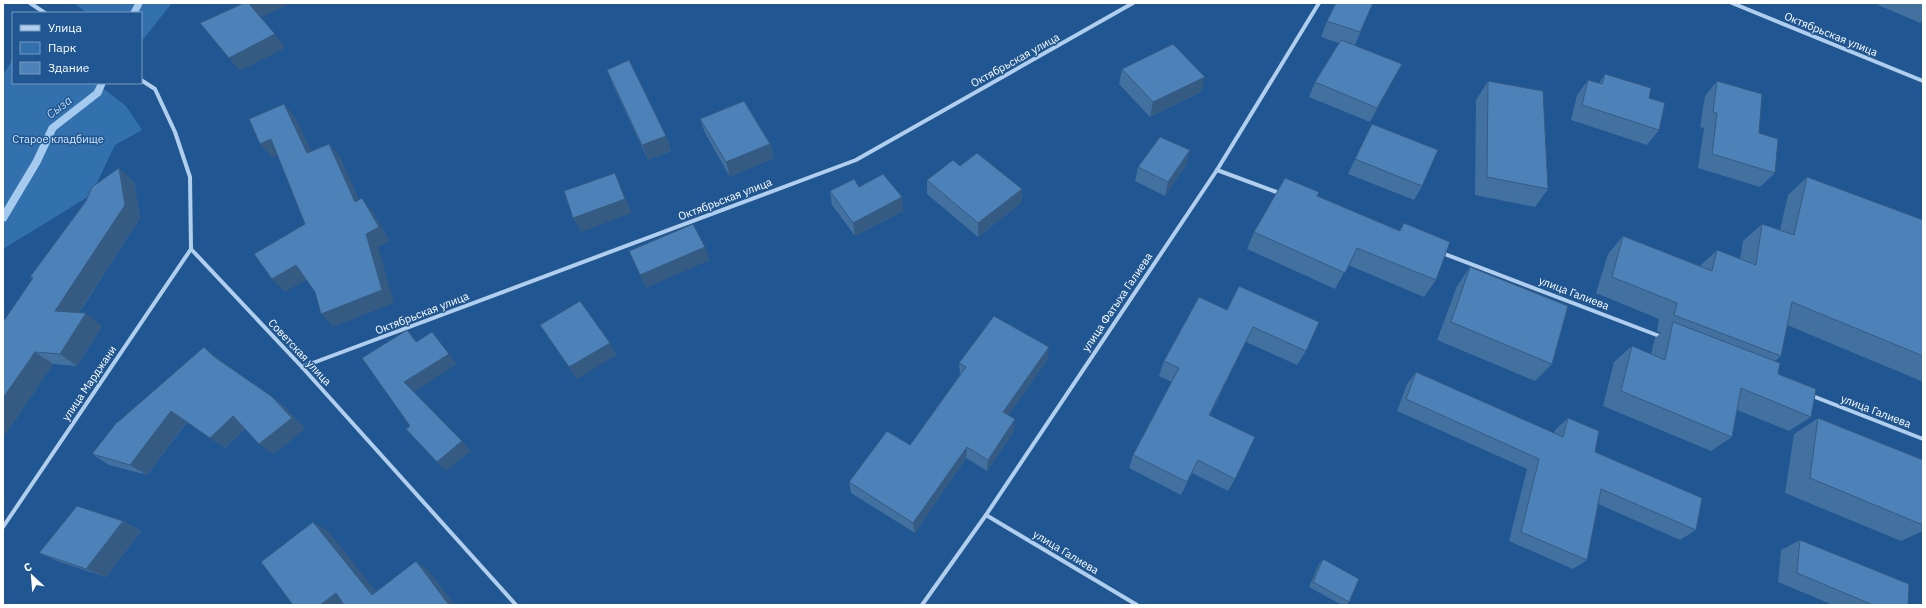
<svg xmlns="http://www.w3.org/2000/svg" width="1926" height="608" font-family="'IBM Plex Sans',sans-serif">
<rect width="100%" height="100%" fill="#205691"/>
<g fill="#3371ae">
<polygon points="74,3 172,3 141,42 141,13 87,13"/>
<polygon points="13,59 13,83 96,83 126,106 142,130 115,145 91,195 3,249 3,75"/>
</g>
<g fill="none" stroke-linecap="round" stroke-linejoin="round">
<g fill="#a4caee" fill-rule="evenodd">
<polygon points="135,3 143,3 138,13 130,13"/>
<polygon points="98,83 106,83 101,95 56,130 40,164 6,221 3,222 3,210 33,160 49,126 94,91"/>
</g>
<g stroke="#b1cfed" stroke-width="4">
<polyline points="30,3 45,13"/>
<polyline points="1732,3 1923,81"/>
<polyline points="141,80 155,89 175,132 190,177 191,249 302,367 516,605"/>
<polyline points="1217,170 1282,194"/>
<polyline points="1442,253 1662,337"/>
<polyline points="302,367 856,160 1133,3"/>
<polyline points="1810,395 1923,439"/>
<polyline points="986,515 1137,605"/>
<polyline points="3,527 191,249"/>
<polyline points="922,605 986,515 1217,170 1319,3"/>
</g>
</g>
<g fill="#42709f">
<polygon points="1373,3 1355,45 1394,79 1370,122 1309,97 1315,82 1339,43 1321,37 1327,21"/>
<polygon points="1876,3 1923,3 1923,20 1920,23 1876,4"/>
<polygon points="1122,69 1201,92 1150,117 1119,84"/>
<polygon points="607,70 666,136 671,151 648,160 613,85"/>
<polygon points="1605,74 1649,98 1659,130 1647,145 1571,120 1577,95 1588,80 1599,83"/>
<polygon points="1488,81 1548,189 1535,207 1475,195 1476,100"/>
<polygon points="1717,81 1759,133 1775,173 1760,187 1698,168 1704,128 1700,127 1705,96"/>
<polygon points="700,119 770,144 774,158 730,177 705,133"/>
<polygon points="1372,124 1422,186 1414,200 1348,174"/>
<polygon points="1186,165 1165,196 1135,181 1138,167"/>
<polygon points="960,166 1022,189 1021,203 978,237 927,194 927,180"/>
<polygon points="1807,177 1923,220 1923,380 1921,381 1787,325 1781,356 1775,361 1778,374 1811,417 1789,431 1737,410 1732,437 1711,451 1603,406 1614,362 1632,346 1651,354 1655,338 1661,333 1657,331 1659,319 1596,293 1608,254 1623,236 1700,266 1717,250 1740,259 1743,241 1762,224 1780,230 1788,195"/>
<polygon points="134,182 140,218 79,313 102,326 77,366 53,364 11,426 32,279 30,277"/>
<polygon points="859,187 902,197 903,211 855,236 832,205 830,191"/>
<polygon points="1318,196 1399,231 1404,223 1436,280 1424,297 1348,265 1335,289 1247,249 1254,232"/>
<polygon points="1470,267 1552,364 1535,381 1437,340 1457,286"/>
<polygon points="1199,297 1306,351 1297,365 1246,342 1210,415 1235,479 1228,491 1192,473 1181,495 1129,468 1133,455 1172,382 1159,376 1164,361"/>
<polygon points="204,347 221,361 271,396 285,407 305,429 273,454 245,429 225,448 187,422 147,475 109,465 92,454 118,422"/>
<polygon points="1048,359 1008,415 1014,431 987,471 966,458 915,533 851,493 849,482 910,445 960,375 959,363"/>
<polygon points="1416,372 1554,434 1555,430 1568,418 1595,452 1696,530 1680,540 1598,504 1587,560 1573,569 1509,541 1527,469 1397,411 1407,384"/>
<polygon points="1818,418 1923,460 1923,531 1901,541 1785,493 1794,434"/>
<polygon points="123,521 141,531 106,577 60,562 39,553"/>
<polygon points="1800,540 1908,605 1833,605 1778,582 1781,550"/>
<polygon points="1323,559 1349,602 1346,605 1342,605 1309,587 1319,564"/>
</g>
<g fill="#365b82">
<polygon points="253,3 291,3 260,18 250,5"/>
<polygon points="275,34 285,48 240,71 229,58"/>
<polygon points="1402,64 1394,79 1370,122 1377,108"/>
<polygon points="1205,77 1201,92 1150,117 1153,102"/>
<polygon points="284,104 296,119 319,167 307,153"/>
<polygon points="666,136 671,151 648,160 642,145"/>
<polygon points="271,139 283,153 272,158 260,144"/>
<polygon points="329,144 341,158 366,216 355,202"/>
<polygon points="770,144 774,158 730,177 726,162"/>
<polygon points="1190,150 1186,165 1165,196 1168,182"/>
<polygon points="119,168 134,182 140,218 72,323 55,311"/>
<polygon points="615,173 632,213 581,232 573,218"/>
<polygon points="1022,189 1021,203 978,237 978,223"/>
<polygon points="902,197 903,211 855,236 853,223"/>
<polygon points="362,198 373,212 390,241 378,247 394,303 333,327 321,314"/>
<polygon points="705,247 710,260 646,288 640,275"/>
<polygon points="296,265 309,278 285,292 272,279"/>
<polygon points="86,313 102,326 77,366 60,354"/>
<polygon points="1253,327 1246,342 1203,428 1209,415"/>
<polygon points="407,330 416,340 425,353 416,342"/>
<polygon points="432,332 457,364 414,392 404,382"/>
<polygon points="610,343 617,355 577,379 569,367"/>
<polygon points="204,347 218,359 227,367 213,356"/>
<polygon points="1049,347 1048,359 1002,424 1003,412"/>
<polygon points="35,352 53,364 11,426 3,437 3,398"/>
<polygon points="271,396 285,407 305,429 273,454 259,444"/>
<polygon points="171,411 187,421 147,475 130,465"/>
<polygon points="233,416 247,427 225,448 210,438"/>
<polygon points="1015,419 1014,431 987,471 988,460"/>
<polygon points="462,441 471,451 446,471 437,462"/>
<polygon points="967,447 966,458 915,533 913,523"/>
<polygon points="123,521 141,531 106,577 86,569"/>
<polygon points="313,522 328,531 386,604 372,595"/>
<polygon points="416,561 428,570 455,605 449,605"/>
<polygon points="336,593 345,605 320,605"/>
</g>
<g fill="#4d82b9" stroke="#365b82">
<polygon points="241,3 253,3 250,5 275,34 229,58 200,23 242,4"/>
<polygon points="1336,3 1373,3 1360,32 1327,21"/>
<polygon points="1341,40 1402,64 1377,108 1315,82"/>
<polygon points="1173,44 1205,77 1153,102 1122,69"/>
<polygon points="629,60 666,136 642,145 607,70"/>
<polygon points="1605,74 1651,88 1649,98 1665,103 1659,130 1582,105 1588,80 1602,84"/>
<polygon points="1488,81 1543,91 1548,189 1487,177"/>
<polygon points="1717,81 1762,94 1759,133 1778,139 1775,173 1712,154 1717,113 1713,112"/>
<polygon points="744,101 770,144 726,162 700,119"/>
<polygon points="284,104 307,153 329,144 355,202 362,198 379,227 366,234 382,290 321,314 315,292 296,265 272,279 254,254 305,224 271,139 260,144 249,119"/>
<polygon points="1372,124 1438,150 1422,186 1355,159"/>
<polygon points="1160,137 1190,150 1168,182 1138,167"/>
<polygon points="977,153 1022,189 978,223 927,180 953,160 960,166"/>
<polygon points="119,168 125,205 55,311 86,313 60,354 35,352 3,398 3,322 33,278 30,277 86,201 92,187"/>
<polygon points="615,173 625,199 573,218 564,191"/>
<polygon points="883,174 902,197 853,223 830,191 854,179 859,187"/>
<polygon points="1807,177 1923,220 1923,356 1792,302 1781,356 1674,315 1677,303 1612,277 1623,236 1712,271 1717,250 1756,265 1762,224 1794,235"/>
<polygon points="1285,178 1319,192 1317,196 1400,231 1404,223 1450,242 1436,280 1357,248 1345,273 1254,232"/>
<polygon points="693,224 705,247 640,275 629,251"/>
<polygon points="1470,267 1568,306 1552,364 1451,322"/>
<polygon points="1239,286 1319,322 1306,351 1253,327 1209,415 1255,437 1235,479 1198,460 1187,482 1133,455 1179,368 1164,361 1199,297 1227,310"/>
<polygon points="580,301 610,343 569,367 540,325"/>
<polygon points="994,316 1049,347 1003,412 1015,419 988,460 967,447 913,523 849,482 887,431 910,445 966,367 959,363"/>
<polygon points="1673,322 1780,363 1778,374 1816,389 1811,417 1741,388 1732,437 1621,391 1632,346 1665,360"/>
<polygon points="407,330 416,342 432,332 449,354 404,382 462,441 437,462 406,429 410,426 362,358"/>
<polygon points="204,347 213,356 271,396 292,418 259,444 233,416 210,438 171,411 130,465 92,454 117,422 118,422"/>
<polygon points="1416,372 1563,437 1568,418 1599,431 1595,452 1702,498 1696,530 1601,489 1587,560 1521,532 1539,459 1406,399"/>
<polygon points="1818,418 1923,460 1923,525 1810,478"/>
<polygon points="77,506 123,521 86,569 39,553"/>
<polygon points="313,522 372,595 416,561 449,605 344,605 336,593 320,605 293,605 261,562"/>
<polygon points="1800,540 1909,584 1908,605 1873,605 1797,573"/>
<polygon points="1323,559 1359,579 1349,602 1313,582"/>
</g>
<g text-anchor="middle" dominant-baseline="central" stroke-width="3" stroke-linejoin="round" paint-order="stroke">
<g font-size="11" fill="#fff" stroke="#205691">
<text transform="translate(1831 34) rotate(22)">Октябрьская улица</text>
<text transform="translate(1015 60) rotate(-29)">Октябрьская улица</text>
<text transform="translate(725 199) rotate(-21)">Октябрьская улица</text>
<text transform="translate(1574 293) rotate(21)">улица Галиева</text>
<text transform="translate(1117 302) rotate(-56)">улица Фатыха Галиева</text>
<text transform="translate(422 313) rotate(-21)">Октябрьская улица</text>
<text transform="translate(300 352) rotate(47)">Советская улица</text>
<text transform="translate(89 383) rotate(-56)">улица Марджани</text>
<text transform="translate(1876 411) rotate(21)">улица Галиева</text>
<text transform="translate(1066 552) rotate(31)">улица Галиева</text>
</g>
<g font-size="11" fill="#d6e8f9" stroke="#205691">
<text x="58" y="139">Старое кладбище</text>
</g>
<g font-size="12" font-style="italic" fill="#bdd9f4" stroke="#205691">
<text transform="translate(59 107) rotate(-38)">Сыза</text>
</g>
</g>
<rect width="1926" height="608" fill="none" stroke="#ffffff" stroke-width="8"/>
<rect x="12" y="12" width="130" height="72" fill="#205691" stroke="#799abd"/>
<rect x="20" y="25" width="20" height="6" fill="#b1cfed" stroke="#799abd"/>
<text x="48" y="32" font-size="12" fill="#ffffff">Улица</text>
<rect x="20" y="42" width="20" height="12" fill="#3371ae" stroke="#799abd"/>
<text x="48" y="52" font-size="12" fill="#ffffff">Парк</text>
<rect x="20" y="62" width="20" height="12" fill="#4d82b9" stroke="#799abd"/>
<text x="48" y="72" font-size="12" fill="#ffffff">Здание</text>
<g transform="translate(32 576) rotate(334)" stroke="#205691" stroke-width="3" paint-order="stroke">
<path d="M0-3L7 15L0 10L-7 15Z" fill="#ffffff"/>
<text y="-6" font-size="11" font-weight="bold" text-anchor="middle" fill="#ffffff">С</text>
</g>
</svg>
